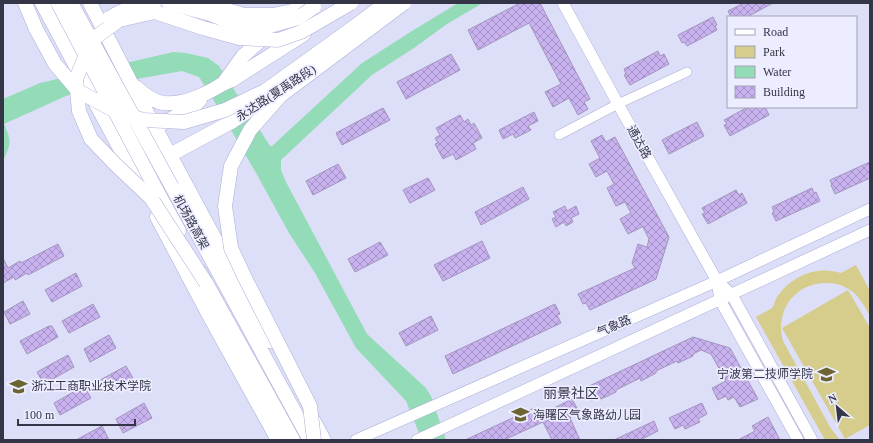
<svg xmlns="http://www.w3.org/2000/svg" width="873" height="443" font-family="'Times New Roman','Noto Sans SC',serif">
<defs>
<pattern id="building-cross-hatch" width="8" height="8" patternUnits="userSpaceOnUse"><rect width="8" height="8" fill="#c9b2f0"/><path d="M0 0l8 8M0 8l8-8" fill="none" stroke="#a492c4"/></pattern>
</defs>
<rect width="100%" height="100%" fill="#dddff9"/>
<g fill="#d6cc8b">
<path d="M856 265 870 291V316C864 305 858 294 847 288 840 284 833 283 826 283 804 283 785 298 782 319 780 326 781 334 783 341L830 427 840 440H825L756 317 772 308C774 305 775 300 777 297 791 276 817 265 841 273Z"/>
<polygon points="848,290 870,328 870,425 845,439 782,328"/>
</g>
<path fill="#94dcb7" d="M458 3H483L447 24 414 48 372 75 281 160V170L286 182 367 334 425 387 431 396 446 440H422L406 401 356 348 315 273 289 233 256 173 213 99 199 77 182 71 137 79 66 96 4 124C12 142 11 143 3 161V99L40 83 173 52 186 53 208 58 219 66 270 146H272L362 63 412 31Z"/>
<g fill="url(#building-cross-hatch)" stroke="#a294bc">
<polygon points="520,3 540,3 590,99 584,102 588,109 578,115 569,98 553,107 545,92 561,84 529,23 478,50 468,30"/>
<polygon points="744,3 773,3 747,17 731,17 728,11"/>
<polygon points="713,17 717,25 715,26 717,30 687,46 684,42 682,43 678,35"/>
<polygon points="658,51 660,56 664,54 669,64 630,85 624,75 626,74 624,69"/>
<polygon points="451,54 460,70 406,99 397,82"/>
<polygon points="748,107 765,107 769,115 730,136 724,125 727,124 724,120"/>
<polygon points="383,108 390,120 342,145 336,133"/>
<polygon points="534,112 538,121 528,126 531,130 515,138 513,134 503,139 499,130"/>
<polygon points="460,115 464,122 468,119 471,125 474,123 482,138 473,143 476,149 456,160 453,154 443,159 435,144 438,143 435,138 440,135 436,128"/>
<polygon points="697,122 704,136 669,154 662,140"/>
<polygon points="602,135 606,142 615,137 669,237 656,279 590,310 586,303 583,304 578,294 635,268 632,263 638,244 647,247 649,239 643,227 644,226 628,234 620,219 631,213 625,202 616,206 607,188 614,184 607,171 596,177 589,164 600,158 591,141"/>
<polygon points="870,162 870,178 835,194 831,185 832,185 830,180"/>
<polygon points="338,164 346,178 313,195 306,181"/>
<polygon points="428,178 435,190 410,203 403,190"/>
<polygon points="523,187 529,199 481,225 475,212"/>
<polygon points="812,188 814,193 816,192 820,201 776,221 772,213 774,212 772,207"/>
<polygon points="736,190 739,195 742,193 747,203 708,224 702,214 705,213 702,208"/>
<polygon points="565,206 567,211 576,206 579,214 571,218 573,222 566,226 564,222 556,227 552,219 556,217 553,212"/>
<polygon points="482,241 490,258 443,281 434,265"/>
<polygon points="380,242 388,255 355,272 348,259"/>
<polygon points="58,244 64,256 28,275 27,273 15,280 14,277 3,283 3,258 8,268 20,261 21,263"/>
<polygon points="76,273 82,286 52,302 45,290"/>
<polygon points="23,301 30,314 10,324 4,312"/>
<polygon points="93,304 100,317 69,333 62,321"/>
<polygon points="555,304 560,314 557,315 561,323 453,374 445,356"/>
<polygon points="431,316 438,330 406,346 399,333"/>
<polygon points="49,326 52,326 58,337 27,354 20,341"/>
<polygon points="109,335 116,348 90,362 84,349"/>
<polygon points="693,337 730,348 758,399 740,407 734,397 728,400 726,396 718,400 712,388 726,381 711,354 701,350 693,354 693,356 678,363 677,361 656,371 656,373 641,381 640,378 616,390 616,392 601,399 600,397 591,401 585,388"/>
<polygon points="68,355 74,367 44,384 37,372"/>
<polygon points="126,366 133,378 107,392 100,380"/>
<polygon points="84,386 91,398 60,415 54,403"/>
<polygon points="572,399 578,410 569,415 571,418 570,418 580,440 552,440 543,422 504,440 465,440 534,408 538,416"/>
<polygon points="144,403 152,418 123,433 116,419"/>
<polygon points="702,403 707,414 698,419 700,422 685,429 683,425 675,429 669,418"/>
<polygon points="768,417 780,440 738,440 755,431 752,426"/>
<polygon points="654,421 658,431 640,440 614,440"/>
<polygon points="102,426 109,440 76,440"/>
</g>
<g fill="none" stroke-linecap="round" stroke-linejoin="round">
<defs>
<polyline id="minor" points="559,135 618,104 687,72"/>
<g id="tertiary">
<polyline points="563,3 618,104 717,281"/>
<polyline points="356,440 717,281 870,209"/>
<polyline points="417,440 870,230"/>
<polyline points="798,440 720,300 717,281 732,295 812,440"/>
</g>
<g id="primary">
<polyline points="42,3 140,186"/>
<polyline points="90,3 130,81 270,341"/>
<polyline points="284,19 302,3"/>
<polyline points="225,81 243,56 269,33"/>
<path d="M136 87C142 93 151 99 159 102 171 106 193 100 204 94 214 90 222 83 232 80L304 34"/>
<polyline points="162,124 194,106 200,100"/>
<polyline points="137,179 170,155 233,121 286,86"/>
<polyline points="157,217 211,319 278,440"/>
<polyline points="311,416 324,440"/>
</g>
<g id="trunk">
<polyline points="25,3 36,29"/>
<polyline points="172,187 310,440"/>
<polyline points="157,191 179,231"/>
<polyline points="200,272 293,440"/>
</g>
</defs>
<use href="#minor" stroke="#aaadd7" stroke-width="10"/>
<use href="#tertiary" stroke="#aaadd7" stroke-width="12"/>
<use href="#primary" stroke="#aaadd7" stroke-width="15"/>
<use href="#trunk" stroke="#aaadd7" stroke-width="15"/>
<use href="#minor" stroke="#fff" stroke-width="9"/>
<use href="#tertiary" stroke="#fff" stroke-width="11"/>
<use href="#primary" stroke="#fff" stroke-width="14"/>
<use href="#trunk" stroke="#fff" stroke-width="14"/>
<defs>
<g id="trunk-bridge">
<polyline points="58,3 157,191"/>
<polyline points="71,3 172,187"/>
<polyline points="169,3 210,14 230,22 253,28 270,26 298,18 314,7"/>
<polyline points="203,3 244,15 273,15 292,11"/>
<path d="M109 18C123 10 138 3 154 3"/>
<polyline points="36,29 55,64 78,91 121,114 144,120 184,122 225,110 265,91 354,27 386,3"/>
<polyline points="206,283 151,198 116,165 91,139 79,111 76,79 87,52 96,37 119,20 155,12 203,28 239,38 278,40 301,32 351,3"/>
<polyline points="314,440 310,406 245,278 231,248 225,206 231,166 250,130 280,96 404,3"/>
</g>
</defs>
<use href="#trunk-bridge" stroke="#aaadd7" stroke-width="15" stroke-linecap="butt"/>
<use href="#trunk-bridge" stroke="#fff" stroke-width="14"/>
</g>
<defs>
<symbol id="school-bare" viewBox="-9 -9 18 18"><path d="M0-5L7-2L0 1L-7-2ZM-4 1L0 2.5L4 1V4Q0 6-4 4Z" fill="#6c6531" stroke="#ecedff" stroke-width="2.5" paint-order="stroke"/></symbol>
<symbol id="university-bare" viewBox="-9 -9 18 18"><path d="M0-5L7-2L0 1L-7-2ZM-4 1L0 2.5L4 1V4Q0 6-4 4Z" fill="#6c6531" stroke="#ecedff" stroke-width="2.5" paint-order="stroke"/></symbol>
</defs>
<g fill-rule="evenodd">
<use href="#school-bare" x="814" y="362" width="25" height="25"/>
<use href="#university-bare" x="6" y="374" width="25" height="25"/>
<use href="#school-bare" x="508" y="402" width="25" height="25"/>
</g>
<g text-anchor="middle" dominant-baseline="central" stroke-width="3.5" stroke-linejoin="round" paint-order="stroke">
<g font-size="12" fill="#343546" stroke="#ecedff">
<text transform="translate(276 93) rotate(-33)">永达路(夏禹路段)</text>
<text transform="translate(639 142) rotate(61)">通达路</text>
<text transform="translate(191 222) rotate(61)">机场路高架</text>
<text transform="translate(614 326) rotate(-24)">气象路</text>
</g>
<g font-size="12" fill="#343546" stroke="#ecedff" text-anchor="start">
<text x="813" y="374" text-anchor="end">宁波第二技师学院</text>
<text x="31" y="386">浙江工商职业技术学院</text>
<text x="533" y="415">海曙区气象路幼儿园</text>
</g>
<g font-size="14" fill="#343546" stroke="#ecedff">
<text x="571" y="393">丽景社区</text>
</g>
</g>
<rect width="873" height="443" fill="none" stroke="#343546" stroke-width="8"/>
<rect x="727" y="16" width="130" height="92" fill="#ecedff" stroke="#a2a3b5"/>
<rect x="735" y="29" width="20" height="6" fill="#ffffff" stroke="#a2a3b5"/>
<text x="763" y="36" font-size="12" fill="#343546">Road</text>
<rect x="735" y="46" width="20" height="12" fill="#d6cc8b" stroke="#a2a3b5"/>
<text x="763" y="56" font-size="12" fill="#343546">Park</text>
<rect x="735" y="66" width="20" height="12" fill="#94dcb7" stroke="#a2a3b5"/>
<text x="763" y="76" font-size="12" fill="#343546">Water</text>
<rect x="735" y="86" width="20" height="12" fill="url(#building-cross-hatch)" stroke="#a2a3b5"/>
<text x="763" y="96" font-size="12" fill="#343546">Building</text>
<g transform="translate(837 407) rotate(332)" stroke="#ecedff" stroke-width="3" paint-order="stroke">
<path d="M0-3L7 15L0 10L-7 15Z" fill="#343546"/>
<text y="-6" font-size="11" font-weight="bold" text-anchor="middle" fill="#343546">N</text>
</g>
<path d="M18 419v6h117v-6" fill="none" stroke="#343546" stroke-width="2"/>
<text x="24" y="419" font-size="12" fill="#343546" stroke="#ecedff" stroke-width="3" paint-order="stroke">100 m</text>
</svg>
